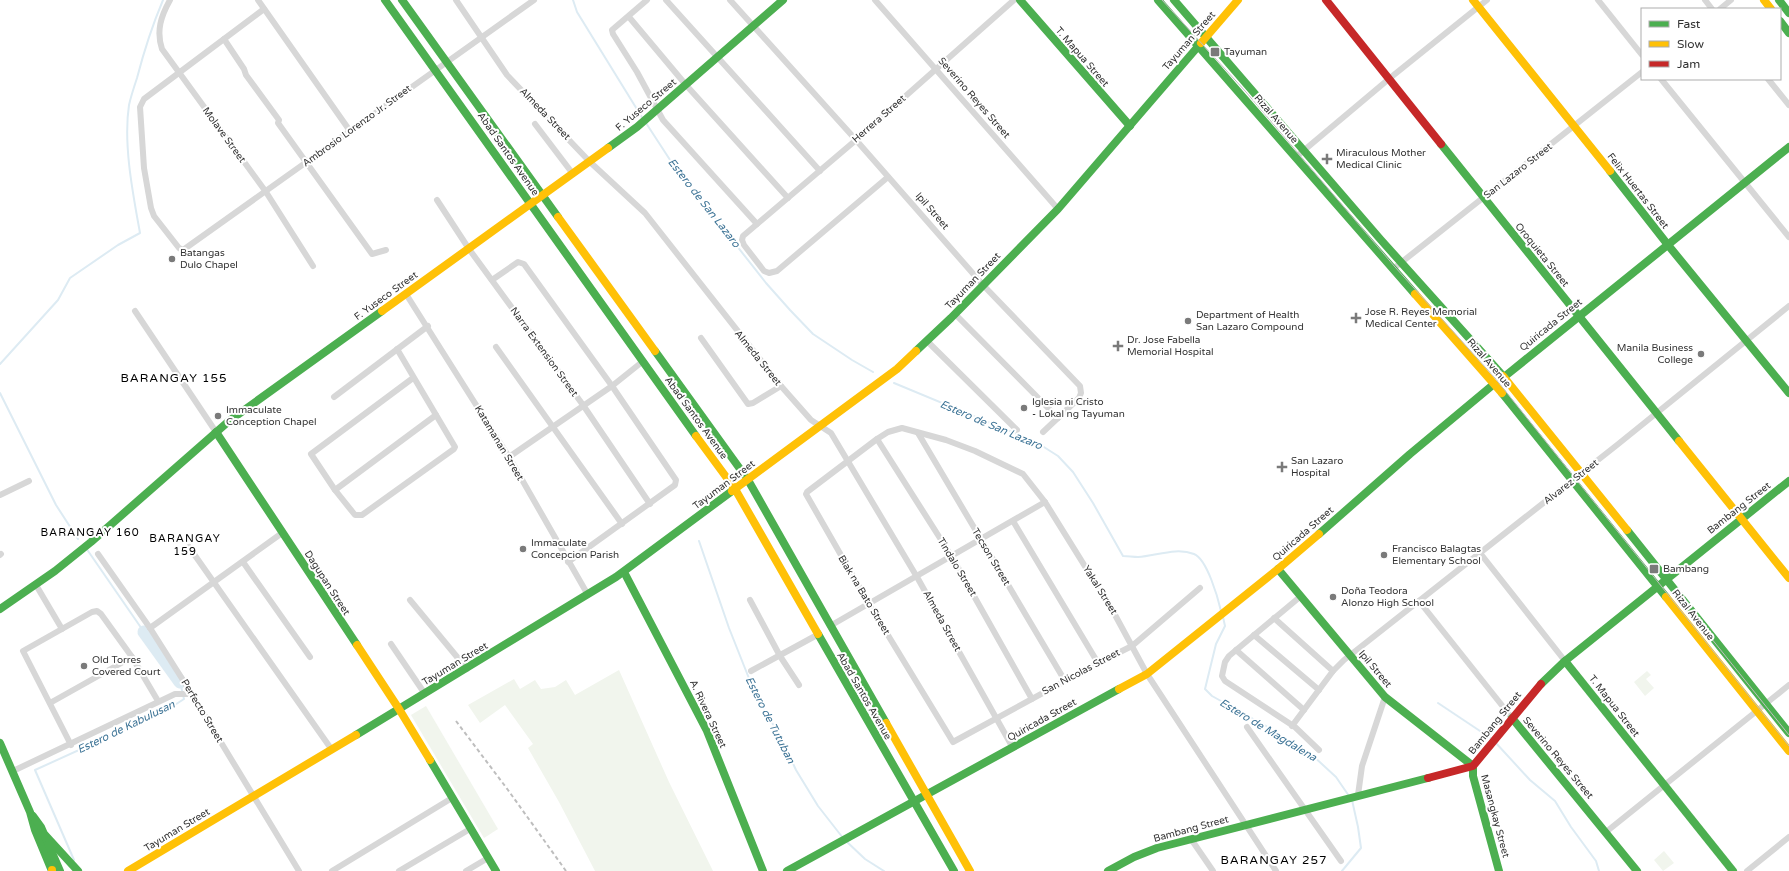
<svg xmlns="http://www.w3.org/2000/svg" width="1789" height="871" font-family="'Varela Round',sans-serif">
<rect width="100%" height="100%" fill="#fff"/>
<g fill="#f1f5ed">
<polygon points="619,670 669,782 713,871 595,871 559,802 528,748 533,744 505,705 480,723 468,705 514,679 520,689 535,680 541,689 555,687 566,680 575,695"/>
<polygon points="1647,671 1651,675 1646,679 1654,688 1645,696 1634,682"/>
<polygon points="426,706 498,829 484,838 411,715"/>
<polygon points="1664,851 1674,863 1663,871 1654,860"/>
</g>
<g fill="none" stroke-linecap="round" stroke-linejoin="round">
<g stroke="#ddebf3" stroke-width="2">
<polyline points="573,0 577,12 643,119"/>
<polyline points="646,123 674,166 766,283 790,310 813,334 852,360 873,372"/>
<path d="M0 364 58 300 70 278 118 245 140 233C133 194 123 144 129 105 131 96 134 87 137 78 144 51 152 26 163 0"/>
<path d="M894 383 1036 442 1058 456 1073 472 1093 503 1123 556C1128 556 1133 557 1138 557 1156 556 1176 547 1194 554 1207 559 1218 598 1221 611"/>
<polyline points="0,393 56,505 78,539"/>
<polyline points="699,541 729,628 754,691 783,742 796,770 818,806 843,838"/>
<polyline points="86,548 144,632"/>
<polyline points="1223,617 1225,626 1216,644 1205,689 1212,696 1266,726 1311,754 1336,777 1349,796"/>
<polyline points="1438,703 1492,739"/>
<polyline points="1495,742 1530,780 1555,801 1571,827 1596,861 1599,871"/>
<polyline points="846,841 865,859 884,871"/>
<polyline points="74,860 35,770 167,710 184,699 180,682"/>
<polyline points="1342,871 1361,848 1358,827 1352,800"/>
</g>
<polyline stroke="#ddebf3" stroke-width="13" points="144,632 180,682"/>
<g stroke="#d7d7d7" stroke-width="6">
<path d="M170 0C161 16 156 31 162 49L266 192 313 266"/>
<polyline points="258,0 350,131"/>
<polyline points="456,0 507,75 590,162 645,213 781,386 811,420 831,433 917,577 1013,748"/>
<polyline points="647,0 612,30 613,34 637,72 663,120 757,224"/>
<polyline points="666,0 820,171"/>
<polyline points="730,0 856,140 983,285 1080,386 1081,393 1079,398 1043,432"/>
<polyline points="875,0 1058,209"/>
<polyline points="1598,0 1642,55"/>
<polyline points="1705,0 1712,9"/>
<polyline points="264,9 144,99 140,107 144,168 151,208 154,216 179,248 183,250 534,0"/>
<polyline points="1720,9 1731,0"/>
<polyline points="629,17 686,85 788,198"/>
<polyline points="224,39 244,69 246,75 279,120 278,123 372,254 386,250"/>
<polyline points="1661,79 1789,237"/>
<polyline points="1768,79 1789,105"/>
<polyline points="535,124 573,174"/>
<polyline points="1296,157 1390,78 1487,0"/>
<polyline points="888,177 777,271 769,273 764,271 744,245 742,240 743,236 856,140 1014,0"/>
<polyline points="437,200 469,249 583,405 650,504"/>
<polyline points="1393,269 1642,72"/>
<polyline points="492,280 518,262 524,264 612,386 676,480 675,485 568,562"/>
<polyline points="406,294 509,457 588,595"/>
<polyline points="135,311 216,432"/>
<polyline points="955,314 1058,418"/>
<polyline points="701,338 748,404 753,403 781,386"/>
<polyline points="927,341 1017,430"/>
<polyline points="496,347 622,524"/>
<polyline points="397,349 455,447 454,449 362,515 355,515 335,490 311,454 413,378"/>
<polyline points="334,397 428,326"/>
<polyline points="918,433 1065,681"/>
<polyline points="877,439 952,557 1032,699"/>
<polyline points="509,457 612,386 642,362"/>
<polyline points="335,490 436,415"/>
<polyline points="0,495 29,481"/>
<polyline points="1013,521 1098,663"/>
<polyline points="189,547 332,750"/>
<polyline points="1480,553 1565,661"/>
<polyline points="98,554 150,628 188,688 299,871"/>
<polyline points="0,555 1,554"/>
<polyline points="243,562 310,657"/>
<polyline points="36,585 62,629"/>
<polyline points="1200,588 1132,646 1098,663 953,742 869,604 806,494 807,492 877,439 888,432 902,428 946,440 975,451 1023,474 1045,502 1114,613 1147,674 1276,871"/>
<polyline points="1301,596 1229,656 1225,662 1222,676 1225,681 1295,727 1319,750"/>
<polyline points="410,600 467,669"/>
<polyline points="750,600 780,656 799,685"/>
<polyline points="1419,601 1512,718"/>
<polyline points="1274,618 1333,671"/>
<polyline points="830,626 1045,502"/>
<polyline points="150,628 282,533"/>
<polyline points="1254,635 1319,690"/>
<polyline points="391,644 425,694"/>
<polyline points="1236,650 1304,710"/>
<polyline points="751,671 817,635"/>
<polyline points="50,703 132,657"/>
<polyline points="1292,726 1333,671 1344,660 1617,445 1789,306"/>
<polyline points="1247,727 1341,861"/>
<polyline points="71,745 23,651 92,612 97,611 101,614 132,657 158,701"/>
<polyline points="13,771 175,694 191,694"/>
<polyline points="1358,795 1362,766 1385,697"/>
<polyline points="1606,832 1789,685"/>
<polyline points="1191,839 1213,871"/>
<polyline points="332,871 452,798"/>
<polyline points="399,871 470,829"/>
<polyline points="466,871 488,858"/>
<polyline points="1747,871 1789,837"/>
</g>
<g stroke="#4caf50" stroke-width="8">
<polyline points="385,0 696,436"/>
<polyline points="402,0 558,217"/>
<polyline points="1020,0 1130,126"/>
<polyline points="1158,0 1415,294"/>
<polyline points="1174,0 1381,240 1503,376"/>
<polyline points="1779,0 1789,13"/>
<polyline points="1780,21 1789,33"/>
<polyline points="1441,144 1679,441"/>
<polyline points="608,148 637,127 783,0"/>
<polyline points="1610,171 1668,245 1789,393"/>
<polyline points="655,351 748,480 886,723"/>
<polyline points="916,351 951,318 1058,209 1201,43"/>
<polyline points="1504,377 1789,147"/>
<polyline points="1502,393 1666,597"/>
<polyline points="216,432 357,645"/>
<polyline points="1627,530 1789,733"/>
<polyline points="1319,534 1410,454 1494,384"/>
<polyline points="1278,569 1385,697 1473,766"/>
<polyline points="624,572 707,731 763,871"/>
<polyline points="0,609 55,571 91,542 229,421 382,311"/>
<polyline points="818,634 954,871"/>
<polyline points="1565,661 1733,871"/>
<polyline points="1541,684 1565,661 1789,481"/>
<polyline points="1512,718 1637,871"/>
<polyline points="356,735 616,577 732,491"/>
<polyline points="0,743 30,812 35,830 52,871"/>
<polyline points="430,760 496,871"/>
<polyline points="1473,766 1473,776 1499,871"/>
<polyline points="33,816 41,827 60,871"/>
<polyline points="45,835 78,871"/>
<polyline points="787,871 1119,689"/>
<polyline points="1108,871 1134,857 1157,848 1428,778"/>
</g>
<g stroke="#ffc107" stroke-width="8">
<polyline points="1473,0 1610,171"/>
<polyline points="1764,0 1771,9"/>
<polyline points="1201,43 1238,0"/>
<polyline points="558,217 655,351"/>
<polyline points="1415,294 1502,393"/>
<polyline points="382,311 608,148"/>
<polyline points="1503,376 1627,530"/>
<polyline points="696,436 735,489 818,634"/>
<polyline points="1679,441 1789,578"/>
<polyline points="732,491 897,369 916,351"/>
<polyline points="1666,597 1789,751"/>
<polyline points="357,645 399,709 430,760"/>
<polyline points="1119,689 1147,674 1278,569 1319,534"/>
<polyline points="886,723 970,871"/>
<polyline points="52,870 52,871"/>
<polyline points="128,871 356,735"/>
</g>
<g stroke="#c62828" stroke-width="8">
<polyline points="1326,0 1441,144"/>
<polyline points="1428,778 1473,766 1541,684"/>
</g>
<g stroke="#bebebe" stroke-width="1">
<polyline points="1162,0 1246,92 1395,267 1495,378 1789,746"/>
<polyline points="1711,638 1789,735"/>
</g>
<polyline stroke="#bebebe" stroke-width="2" stroke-dasharray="4 3" stroke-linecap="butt" points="456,721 508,790 566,871"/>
</g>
<g fill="#7a7a7a" stroke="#fff" stroke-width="1.5">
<rect x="1210" y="47" width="10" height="10" rx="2"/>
<path d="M1325 153h4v4h4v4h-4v4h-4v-4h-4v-4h4z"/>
<circle cx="172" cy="259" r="4"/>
<path d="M1354 312h4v4h4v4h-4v4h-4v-4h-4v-4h4z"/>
<circle cx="1188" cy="321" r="4"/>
<path d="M1116 340h4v4h4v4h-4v4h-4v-4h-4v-4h4z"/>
<circle cx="1701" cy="354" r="4"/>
<circle cx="1024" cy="408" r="4"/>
<circle cx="218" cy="416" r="4"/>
<path d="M1280 461h4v4h4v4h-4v4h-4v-4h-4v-4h4z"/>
<circle cx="523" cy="549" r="4"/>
<circle cx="1384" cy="555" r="4"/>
<rect x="1649" y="564" width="10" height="10" rx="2"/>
<circle cx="1333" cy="597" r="4"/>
<circle cx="84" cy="666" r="4"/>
</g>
<g text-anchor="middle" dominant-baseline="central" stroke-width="4" stroke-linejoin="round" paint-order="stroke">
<g font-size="10" fill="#333" stroke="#fff">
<text transform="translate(1189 41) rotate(-49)">Tayuman Street</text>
<text transform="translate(1082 57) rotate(49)">T. Mapua Street</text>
<text transform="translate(974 98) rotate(49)">Severino Reyes Street</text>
<text transform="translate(646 105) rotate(-40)">F. Yuseco Street</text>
<text transform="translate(545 114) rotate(46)">Almeda Street</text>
<text transform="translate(879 119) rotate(-41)">Herrera Street</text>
<text transform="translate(1276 119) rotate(49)">Rizal Avenue</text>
<text transform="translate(357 126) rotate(-36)">Ambrosio Lorenzo Jr. Street</text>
<text transform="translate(224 135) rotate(54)">Molave Street</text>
<text transform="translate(508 154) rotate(55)">Abad Santos Avenue</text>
<text transform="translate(1518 171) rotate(-38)">San Lazaro Street</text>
<text transform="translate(1638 191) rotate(52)">Felix Huertas Street</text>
<text transform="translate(932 211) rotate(49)">Ipil Street</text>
<text transform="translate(1542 255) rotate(51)">Oroquieta Street</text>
<text transform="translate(973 281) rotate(-46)">Tayuman Street</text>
<text transform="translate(386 296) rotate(-36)">F. Yuseco Street</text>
<text transform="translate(1551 325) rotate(-39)">Quiricada Street</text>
<text transform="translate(544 352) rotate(54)">Narra Extension Street</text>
<text transform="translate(758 358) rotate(51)">Almeda Street</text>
<text transform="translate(1489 363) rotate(49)">Rizal Avenue</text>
<text transform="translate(696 418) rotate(54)">Abad Santos Avenue</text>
<text transform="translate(499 443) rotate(59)">Katamanan Street</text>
<text transform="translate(1571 482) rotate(-38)">Alvarez Street</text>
<text transform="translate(724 485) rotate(-37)">Tayuman Street</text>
<text transform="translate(1739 508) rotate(-38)">Bambang Street</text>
<text transform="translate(1303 534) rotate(-41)">Quiricada Street</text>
<text transform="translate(991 557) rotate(59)">Tecson Street</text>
<text transform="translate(957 567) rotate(59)">Tindalo Street</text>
<text transform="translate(327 583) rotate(57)">Dagupan Street</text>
<text transform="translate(1100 590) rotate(58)">Yakal Street</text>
<text transform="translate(864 595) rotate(59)">Biak na Bato Street</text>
<text transform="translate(1693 615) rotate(52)">Rizal Avenue</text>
<text transform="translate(942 621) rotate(61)">Almeda Street</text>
<text transform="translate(455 664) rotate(-31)">Tayuman Street</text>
<text transform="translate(1375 669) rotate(50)">Ipil Street</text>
<text transform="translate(1081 672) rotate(-28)">San Nicolas Street</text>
<text transform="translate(864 696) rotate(60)">Abad Santos Avenue</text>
<text transform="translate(1614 706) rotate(52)">T. Mapua Street</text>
<text transform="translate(202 711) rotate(59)">Perfecto Street</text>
<text transform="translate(708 714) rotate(65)">A. Rivera Street</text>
<text transform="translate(1042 720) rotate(-29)">Quiricada Street</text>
<text transform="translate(1495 723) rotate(-51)">Bambang Street</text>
<text transform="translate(1558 758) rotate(50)">Severino Reyes Street</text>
<text transform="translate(1495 816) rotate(75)">Masangkay Street</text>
<text transform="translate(1191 829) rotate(-15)">Bambang Street</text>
<text transform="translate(177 830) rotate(-31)">Tayuman Street</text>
</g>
<g font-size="10" fill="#333" stroke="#fff" text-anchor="start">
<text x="1224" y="52">Tayuman</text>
<text x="1336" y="153">Miraculous Mother<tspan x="1336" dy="12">Medical Clinic</tspan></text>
<text x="180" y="253">Batangas<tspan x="180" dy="12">Dulo Chapel</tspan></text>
<text x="1365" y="312">Jose R. Reyes Memorial<tspan x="1365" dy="12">Medical Center</tspan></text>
<text x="1196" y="315">Department of Health<tspan x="1196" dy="12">San Lazaro Compound</tspan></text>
<text x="1127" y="340">Dr. Jose Fabella<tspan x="1127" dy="12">Memorial Hospital</tspan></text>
<text x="1693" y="348" text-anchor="end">Manila Business<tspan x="1693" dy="12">College</tspan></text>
<text x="1032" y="402">Iglesia ni Cristo<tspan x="1032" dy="12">- Lokal ng Tayuman</tspan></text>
<text x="226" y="410">Immaculate<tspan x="226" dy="12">Conception Chapel</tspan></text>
<text x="1291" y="461">San Lazaro<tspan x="1291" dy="12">Hospital</tspan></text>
<text x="531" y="543">Immaculate<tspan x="531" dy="12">Concepcion Parish</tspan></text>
<text x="1392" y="549">Francisco Balagtas<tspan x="1392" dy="12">Elementary School</tspan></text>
<text x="1663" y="569">Bambang</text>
<text x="1341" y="591">Doña Teodora<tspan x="1341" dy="12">Alonzo High School</tspan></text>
<text x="92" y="660">Old Torres<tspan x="92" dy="12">Covered Court</tspan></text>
</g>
<g font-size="11" font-style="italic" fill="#3f7597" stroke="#fff">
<text transform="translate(704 203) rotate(52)">Estero de San Lazaro</text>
<text transform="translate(991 425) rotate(23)">Estero de San Lazaro</text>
<text transform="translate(770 720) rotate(63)">Estero de Tutuban</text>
<text transform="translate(126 727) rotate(-26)">Estero de Kabulusan</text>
<text transform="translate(1268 730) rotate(31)">Estero de Magdalena</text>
</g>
<g font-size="11" letter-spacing="1" fill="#000" stroke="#fff">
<text x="90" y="532">BARANGAY 160</text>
<text x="185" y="538">BARANGAY<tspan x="185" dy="13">159</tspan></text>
</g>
<g font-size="12" letter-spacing="1" fill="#000" stroke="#fff">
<text x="174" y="378">BARANGAY 155</text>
<text x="1274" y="860">BARANGAY 257</text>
</g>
</g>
<rect x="1641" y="8" width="140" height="72" fill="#ffffff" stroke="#adadad"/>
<rect x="1649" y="21" width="20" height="6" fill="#4caf50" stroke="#adadad"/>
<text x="1677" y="28" font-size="12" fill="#333333">Fast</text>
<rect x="1649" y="41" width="20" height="6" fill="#ffc107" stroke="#adadad"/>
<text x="1677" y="48" font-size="12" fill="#333333">Slow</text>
<rect x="1649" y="61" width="20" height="6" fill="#c62828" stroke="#adadad"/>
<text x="1677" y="68" font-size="12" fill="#333333">Jam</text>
</svg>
